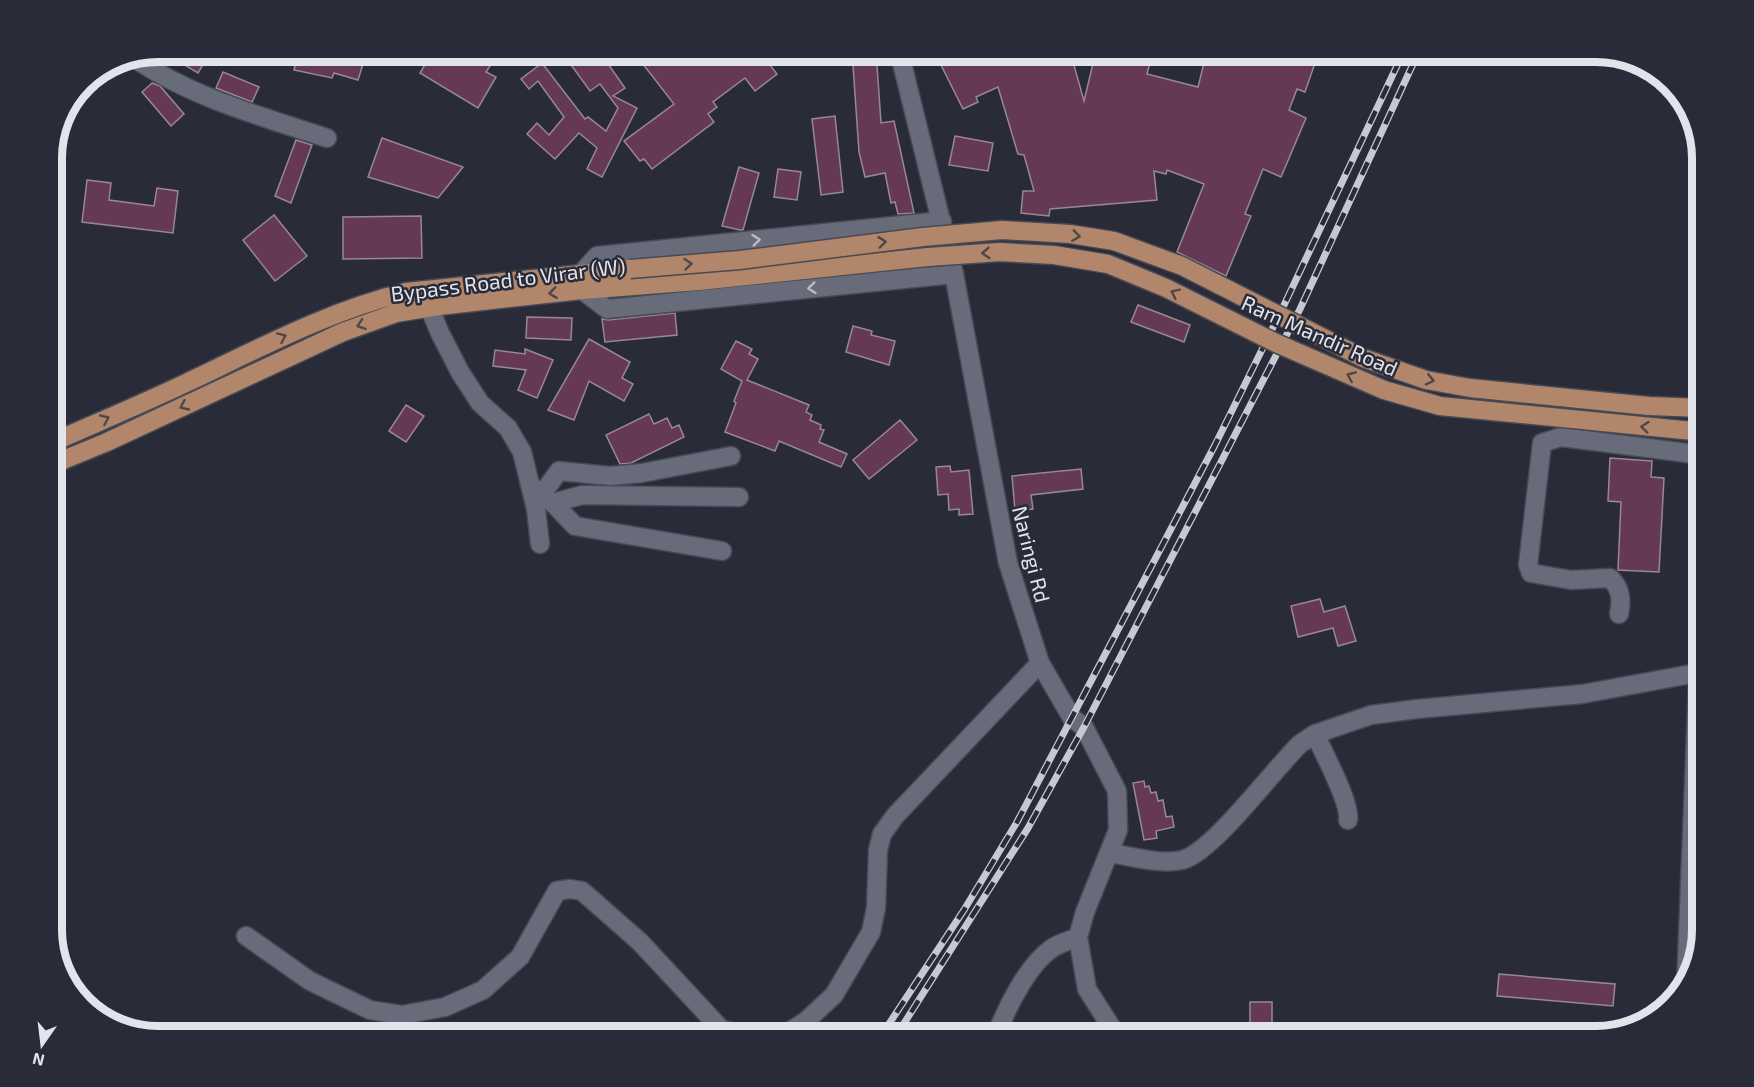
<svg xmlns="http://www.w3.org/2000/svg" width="1754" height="1087" font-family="'Exo 2',sans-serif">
<rect width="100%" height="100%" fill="#292c38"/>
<g fill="#653955" stroke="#978891" stroke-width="1.5">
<polygon points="183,51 211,51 198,73 178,61"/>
<polygon points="299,51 367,51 358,80 334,73 332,78 294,70"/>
<polygon points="433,51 466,51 490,66 486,72 496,77 478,108 420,73"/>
<polygon points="561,51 599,51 625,88 613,96 637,108 602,177 587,169 597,148 579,133 555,159 527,134 537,123 549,135 564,117 538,81 529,89 521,79 542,63 585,119 588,117 606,131 618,108 600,84 590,91"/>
<polygon points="654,51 759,51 777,74 755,91 745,78 713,102 717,107 708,114 714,122 652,169 644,159 640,161 624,141 674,104 639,59"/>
<polygon points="852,51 876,51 881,123 894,121 914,213 898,214 895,202 891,203 885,173 865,177 859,152"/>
<polygon points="943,51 1070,51 1084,101 1096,51 1110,51 1108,58 1130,64 1134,51 1153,51 1147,74 1198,87 1207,51 1313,51 1310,61 1315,63 1305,92 1297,89 1289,110 1306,118 1281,177 1263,169 1245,214 1251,216 1226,276 1177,252 1204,184 1167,170 1166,174 1154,171 1157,200 1050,209 1049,216 1021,213 1023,191 1034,191 1024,155 1018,154 998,87 976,97 978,102 963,109 936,55"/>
<polygon points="223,72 259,87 252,102 216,88"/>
<polygon points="152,83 160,86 184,114 171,126 142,92"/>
<polygon points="835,116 843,192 821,195 812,119"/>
<polygon points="955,136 993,143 988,171 949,165"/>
<polygon points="382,138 463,167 438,198 368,177"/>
<polygon points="296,140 312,145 291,203 275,196"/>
<polygon points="739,167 759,173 743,230 740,230 722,226"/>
<polygon points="778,169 801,172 797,200 774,197"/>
<polygon points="87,180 111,183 109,200 154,206 157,188 178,191 173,233 82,222"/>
<polygon points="274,215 307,256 275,281 243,240"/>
<polygon points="421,216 422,258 343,259 343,217"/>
<polygon points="1138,305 1190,325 1184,342 1131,322"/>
<polygon points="675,313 677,335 605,342 602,319 608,320"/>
<polygon points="527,317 572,318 571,340 526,338"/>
<polygon points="853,326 872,331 871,335 895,341 889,365 846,352"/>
<polygon points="589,339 630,362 622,378 633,384 624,401 589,381 574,420 548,410"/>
<polygon points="736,341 752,349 749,354 758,359 747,380 809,405 806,412 812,415 810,420 821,425 820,429 824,430 819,442 847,454 841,467 779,441 775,451 725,432 736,403 734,401 742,381 721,369"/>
<polygon points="525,349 553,360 537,398 518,390 526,370 493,366 495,350 525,354"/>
<polygon points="406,405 424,416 406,442 389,431"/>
<polygon points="649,414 654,424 667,418 672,428 679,425 684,437 631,463 620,464 606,435"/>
<polygon points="900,420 917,440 869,479 853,460"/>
<polygon points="1610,458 1652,461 1651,477 1664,478 1659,572 1618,570 1621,502 1608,501"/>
<polygon points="950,466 951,472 969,470 973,514 959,515 959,509 949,510 948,494 938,495 936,467"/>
<polygon points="1081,469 1083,489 1031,495 1033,509 1015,511 1012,476"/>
<polygon points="1320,599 1324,612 1345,606 1356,641 1338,646 1333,628 1298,637 1291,606"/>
<polygon points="1144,781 1145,787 1149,786 1151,793 1156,792 1158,801 1163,800 1166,817 1172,816 1174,827 1156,831 1157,838 1144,840 1133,783"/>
<polygon points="1499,974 1615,984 1613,1006 1497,996"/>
<polygon points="1250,1002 1272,1002 1272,1024 1250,1023"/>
<polygon points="1498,1024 1537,1027 1536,1036 1497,1036"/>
</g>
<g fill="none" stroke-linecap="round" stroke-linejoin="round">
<defs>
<g id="minor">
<polyline points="899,51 954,274 1008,563 1040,663 1072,718 1084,727 1117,791 1118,830 1085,912 1078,937 1087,989 1117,1036"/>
<path d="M131 56C190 97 260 116 327 138"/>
<polyline points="581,274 597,256 942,221"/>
<polyline points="582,290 607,309 954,274"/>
<polyline points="429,307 440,333 460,372 480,403 508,428 522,452 536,509 540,544"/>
<polyline points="530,485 553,503 575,526 722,551"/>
<polyline points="542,494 559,471 610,476 642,473 731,456"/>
<polyline points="553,503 582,495 739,497"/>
<path d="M1619 614C1622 600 1621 588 1610 578L1571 580 1531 573 1528 565 1542 443 1561 437 1703 455"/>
<path d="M1315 734C1323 752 1351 803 1348 820"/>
<path d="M1109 853C1131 856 1160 865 1182 860 1213 852 1273 770 1300 744L1315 734 1371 715 1417 709 1582 694 1697 673"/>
<polyline points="246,936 310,981 370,1010 402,1015 445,1007 483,990 520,957 557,891 570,889 582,891 640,942 721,1029 744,1036"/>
<polyline points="1686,985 1703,557"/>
<polyline points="783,1036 806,1021 834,995 871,932 876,908 878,850 882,834 895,816 1040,663"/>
<path d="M996 1036C1006 1009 1027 966 1051 949 1059 943 1069 941 1078 937"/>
</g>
<g id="major">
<path d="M51 443C96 423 142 404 186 383 258 349 328 311 406 292L630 269"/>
<polyline points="51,465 107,442 343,332 396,313 439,306 582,290 699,281 928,257"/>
</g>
</defs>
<use href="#minor" stroke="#474a54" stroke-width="21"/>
<use href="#major" stroke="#474a54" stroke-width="21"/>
<use href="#minor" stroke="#686c7a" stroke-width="18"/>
<use href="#major" stroke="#b2866b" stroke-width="18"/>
<defs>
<g id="rail">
<polyline points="881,1036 964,910 1017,822 1215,445 1285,303 1404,51"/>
<polyline points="896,1036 1028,828 1084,727 1300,309 1419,51"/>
</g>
</defs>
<use href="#rail" stroke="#c6c9d1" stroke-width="7"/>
<use href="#rail" stroke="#292c38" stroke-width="4.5" stroke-dasharray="14" stroke-linecap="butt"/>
<defs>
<g id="major-bridge">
<polyline points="928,257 1000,252 1054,255 1108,264 1166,288 1276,343 1384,390 1440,406 1703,432"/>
<polyline points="630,269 740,260 923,237 1002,230 1070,234 1114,241 1182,266 1363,358 1426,380 1470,388 1649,406 1703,408"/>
</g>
</defs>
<use href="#major-bridge" stroke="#474a54" stroke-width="21" stroke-linecap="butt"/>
<use href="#major-bridge" stroke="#b2866b" stroke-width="18"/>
</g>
<defs><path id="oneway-chevron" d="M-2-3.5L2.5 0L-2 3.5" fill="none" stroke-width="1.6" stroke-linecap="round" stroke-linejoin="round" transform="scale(1.5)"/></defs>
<g stroke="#524747">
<use href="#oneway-chevron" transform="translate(1076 236) rotate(8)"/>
<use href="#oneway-chevron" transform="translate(882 242) rotate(-7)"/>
<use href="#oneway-chevron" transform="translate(986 253) rotate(176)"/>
<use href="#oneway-chevron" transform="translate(688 264) rotate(-5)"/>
<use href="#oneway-chevron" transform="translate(553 293) rotate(173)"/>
<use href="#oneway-chevron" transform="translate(1175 293) rotate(-154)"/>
<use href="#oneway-chevron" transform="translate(361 325) rotate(161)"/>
<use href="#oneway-chevron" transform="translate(282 337) rotate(-24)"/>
<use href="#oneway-chevron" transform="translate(1351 376) rotate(-157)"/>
<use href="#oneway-chevron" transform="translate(1430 380) rotate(13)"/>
<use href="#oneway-chevron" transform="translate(184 406) rotate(155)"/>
<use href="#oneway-chevron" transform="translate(105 419) rotate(-24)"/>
<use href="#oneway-chevron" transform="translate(1645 427) rotate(-174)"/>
</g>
<g stroke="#b7bac4">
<use href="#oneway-chevron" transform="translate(756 240) rotate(-6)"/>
<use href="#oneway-chevron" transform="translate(812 288) rotate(174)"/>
</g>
<g text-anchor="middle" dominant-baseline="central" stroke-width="5" stroke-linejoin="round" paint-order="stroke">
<g font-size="21" fill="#e2e4ec" stroke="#292c38">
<text transform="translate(508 279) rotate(-7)">Bypass Road to Virar (W)</text>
<text transform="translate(1320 335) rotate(24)">Ram Mandir Road</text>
<text transform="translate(1032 554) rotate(76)">Naringi Rd</text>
</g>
</g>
<path d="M0 0H1754V1087H0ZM158 62H1596A96 96 0 0 1 1692 158V930A96 96 0 0 1 1596 1026H158A96 96 0 0 1 62 930V158A96 96 0 0 1 158 62Z" fill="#292c38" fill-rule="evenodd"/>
<path fill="none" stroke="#e2e4ec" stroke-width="8" d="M158 62H1596A96 96 0 0 1 1692 158V930A96 96 0 0 1 1596 1026H158A96 96 0 0 1 62 930V158A96 96 0 0 1 158 62Z"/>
<g transform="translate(42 1045) rotate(194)" stroke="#292c38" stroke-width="4.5" paint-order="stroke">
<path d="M0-4.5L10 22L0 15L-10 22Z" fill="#e2e4ec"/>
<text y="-9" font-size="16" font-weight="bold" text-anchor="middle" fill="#e2e4ec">N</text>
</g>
</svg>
